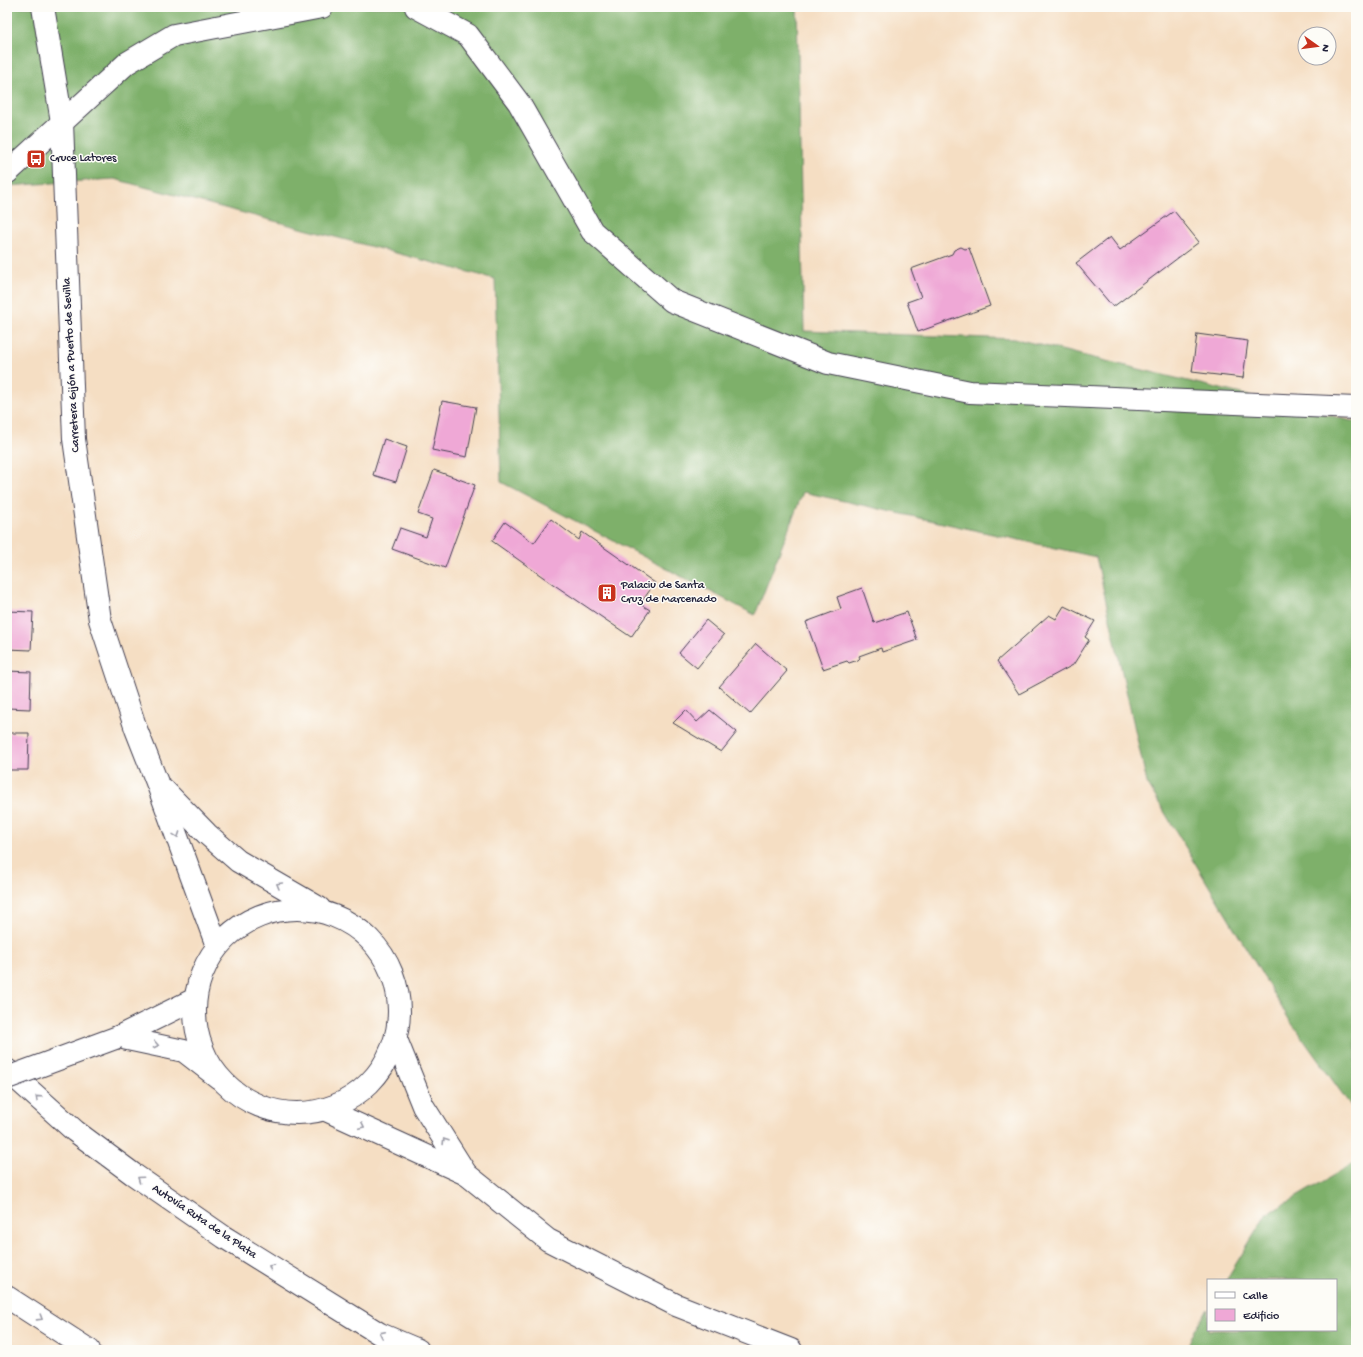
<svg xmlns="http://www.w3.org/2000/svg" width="1363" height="1357" font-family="'Gochi Hand',sans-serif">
<rect width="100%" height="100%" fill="#fdfcf7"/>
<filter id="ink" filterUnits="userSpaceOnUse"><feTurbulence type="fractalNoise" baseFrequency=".025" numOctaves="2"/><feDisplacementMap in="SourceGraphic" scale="8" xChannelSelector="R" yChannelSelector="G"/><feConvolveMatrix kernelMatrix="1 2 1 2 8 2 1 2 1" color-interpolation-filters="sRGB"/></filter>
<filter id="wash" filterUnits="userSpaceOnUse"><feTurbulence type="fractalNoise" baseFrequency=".012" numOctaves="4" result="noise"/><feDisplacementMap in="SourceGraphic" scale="16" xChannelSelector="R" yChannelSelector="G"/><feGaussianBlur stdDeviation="0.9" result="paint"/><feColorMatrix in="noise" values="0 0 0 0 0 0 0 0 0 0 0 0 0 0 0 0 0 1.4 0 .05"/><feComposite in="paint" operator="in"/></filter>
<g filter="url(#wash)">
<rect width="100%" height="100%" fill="#f5dec3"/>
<g fill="#7eb06b" stroke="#506953">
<polygon points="7,7 797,7 804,331 1016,339 1356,422 1356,1113 1290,1021 1147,783 1096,557 803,492 755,615 501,482 495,279 114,179 7,186"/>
<polygon points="1356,1162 1356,1350 1186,1350 1195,1330 1208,1309 1208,1330 1336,1330 1336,1280 1226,1280 1266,1215"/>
</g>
<g id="blocks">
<g fill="#efa8d6">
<polygon points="1174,211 1199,242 1113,307 1076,263 1110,237 1120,250"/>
<polygon points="961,247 965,249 969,248 990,306 918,332 907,302 921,297 911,269 952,254 954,250"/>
<polygon points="1197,334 1248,341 1243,378 1192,372"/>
<polygon points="442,401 476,407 467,457 432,450"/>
<polygon points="384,439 407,447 396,482 373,475"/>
<polygon points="434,470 475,485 445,568 392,549 400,528 426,537 432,519 418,514"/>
<polygon points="551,519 579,540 582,532 655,583 640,604 650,610 631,637 550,582 492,541 505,522 534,543"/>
<polygon points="862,588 874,623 907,612 917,640 882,652 881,648 859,656 860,658 858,660 849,663 847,661 823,669 806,622 841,609 837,597"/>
<polygon points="1064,606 1095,621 1085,637 1089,640 1073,665 1019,694 997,661 1049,615 1056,619"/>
<polygon points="7,611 33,612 31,650 7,649"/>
<polygon points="706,620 724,635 697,668 679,653"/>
<polygon points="756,644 787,671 750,714 719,687"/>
<polygon points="7,671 31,672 30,709 7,708"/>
<polygon points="686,710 697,722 710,710 737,732 721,752 673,723"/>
<polygon points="7,733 29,733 28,770 7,770"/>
</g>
</g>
</g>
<g filter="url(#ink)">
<use href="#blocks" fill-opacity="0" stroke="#423e4f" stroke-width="1"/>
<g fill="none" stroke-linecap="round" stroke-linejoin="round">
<defs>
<g id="minor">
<polyline points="416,7 468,35 519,103 592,231 672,301 828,363 970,392 1356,408"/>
<polyline points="7,173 127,63 174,35 322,7"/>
<polyline points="118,1037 184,1051 219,1078"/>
<polyline points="118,1037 195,999"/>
</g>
<g id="highway">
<polyline points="43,7 62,122 74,439 100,620 136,729 158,785 217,946"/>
<polyline points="163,789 207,834 238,861 319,908"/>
<circle cx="297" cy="1011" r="102"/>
<polyline points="396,1039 423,1106 466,1174"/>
<polyline points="7,1070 75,1131 133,1174 224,1237 380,1334 418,1350"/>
<polyline points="326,1110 466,1174 548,1240 676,1305 791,1350"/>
<polyline points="7,1297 89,1350"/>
</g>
</defs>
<use href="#minor" stroke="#423e4f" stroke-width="24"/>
<use href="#highway" stroke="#423e4f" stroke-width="24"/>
<use href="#minor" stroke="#fff" stroke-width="22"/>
<use href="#highway" stroke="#fff" stroke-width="22"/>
<defs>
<polyline id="minor-bridge" points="7,1078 118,1037"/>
</defs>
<use href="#minor-bridge" stroke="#423e4f" stroke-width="24" stroke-linecap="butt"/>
<use href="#minor-bridge" stroke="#fff" stroke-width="22"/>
</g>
<defs><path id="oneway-chevron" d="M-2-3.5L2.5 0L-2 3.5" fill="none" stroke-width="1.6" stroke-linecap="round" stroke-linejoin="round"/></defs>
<g stroke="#9c9ca7">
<use href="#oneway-chevron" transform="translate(177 835) rotate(70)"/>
<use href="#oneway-chevron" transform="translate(279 885) rotate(-150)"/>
<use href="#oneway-chevron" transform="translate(156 1045) rotate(12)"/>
<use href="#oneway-chevron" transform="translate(38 1098) rotate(-138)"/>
<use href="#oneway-chevron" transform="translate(362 1126) rotate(25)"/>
<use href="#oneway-chevron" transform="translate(445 1141) rotate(-122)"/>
<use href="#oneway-chevron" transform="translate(140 1179) rotate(-145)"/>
<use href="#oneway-chevron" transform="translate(271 1267) rotate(-148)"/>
<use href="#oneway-chevron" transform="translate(40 1318) rotate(32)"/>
<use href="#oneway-chevron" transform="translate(382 1334) rotate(-154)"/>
</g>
</g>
<defs>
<symbol id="bus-square" viewBox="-11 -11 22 22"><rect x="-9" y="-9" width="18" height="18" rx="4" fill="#c8321e" stroke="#fdfcf7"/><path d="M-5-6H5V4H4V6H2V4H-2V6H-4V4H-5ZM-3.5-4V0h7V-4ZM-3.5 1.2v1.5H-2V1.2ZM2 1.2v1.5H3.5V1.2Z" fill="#fff"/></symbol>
<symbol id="building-square" viewBox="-11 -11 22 22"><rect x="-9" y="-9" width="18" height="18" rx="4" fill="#c8321e" stroke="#fdfcf7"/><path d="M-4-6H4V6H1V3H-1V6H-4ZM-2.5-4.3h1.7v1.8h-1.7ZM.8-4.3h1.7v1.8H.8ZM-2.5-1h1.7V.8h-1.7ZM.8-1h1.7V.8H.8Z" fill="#fff"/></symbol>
</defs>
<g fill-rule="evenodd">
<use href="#bus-square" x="25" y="148" width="22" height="22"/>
<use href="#building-square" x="596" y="582" width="22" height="22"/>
</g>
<g text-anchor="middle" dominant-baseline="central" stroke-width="3" stroke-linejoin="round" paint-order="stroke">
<g font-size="12" fill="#22223b" stroke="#fdfcf7" text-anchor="start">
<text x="50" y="159">Cruce Latores</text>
<text x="621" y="586">Palaciu de Santa<tspan x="621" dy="14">Cruz de Marcenado</tspan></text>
</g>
<g font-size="12" fill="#22223b" stroke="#fdfcf7">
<text transform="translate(72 365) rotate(-93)">Carretera Gijón a Puerto de Sevilla</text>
<text transform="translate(204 1222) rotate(34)">Autovía Ruta de la Plata</text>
</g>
</g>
<rect width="1363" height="1357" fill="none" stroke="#fdfcf7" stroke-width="24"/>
<rect x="1207" y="1279" width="130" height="52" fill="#fdfcf7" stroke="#a5a5ac"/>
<rect x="1215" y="1292" width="20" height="6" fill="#ffffff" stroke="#a5a5ac"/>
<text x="1243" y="1299" font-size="12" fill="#22223b">Calle</text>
<rect x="1215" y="1309" width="20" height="12" fill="#efa8d6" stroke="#a5a5ac"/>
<text x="1243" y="1319" font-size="12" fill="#22223b">Edificio</text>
<g transform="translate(1317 46) rotate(104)"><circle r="19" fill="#fdfcf7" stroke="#a5a5ac"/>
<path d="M0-3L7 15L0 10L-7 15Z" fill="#c8321e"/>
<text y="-6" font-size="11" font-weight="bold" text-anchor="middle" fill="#22223b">N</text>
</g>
</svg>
